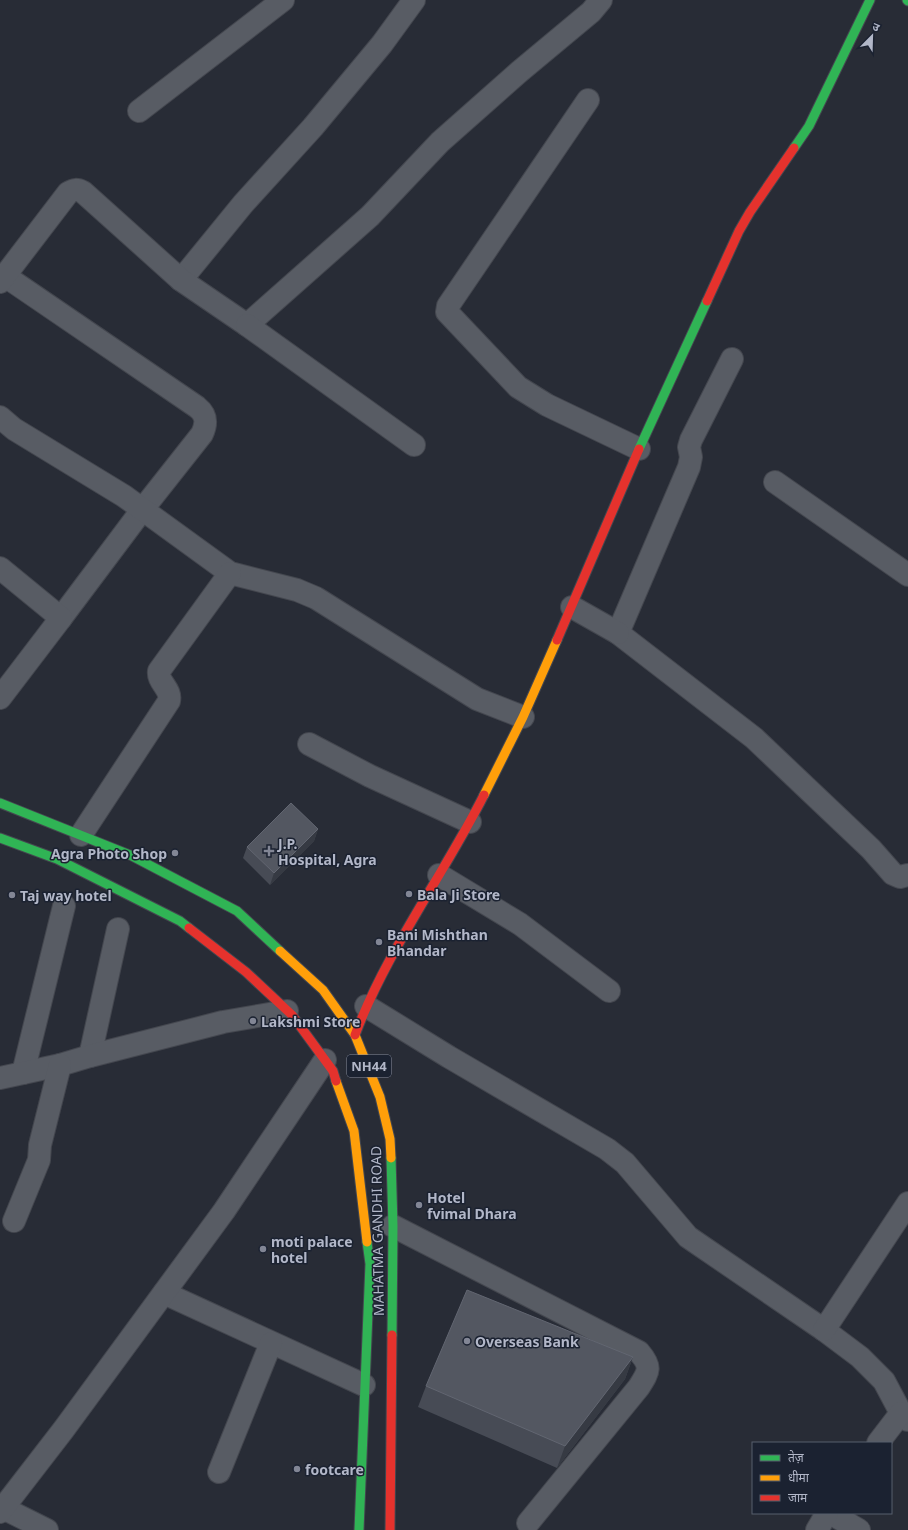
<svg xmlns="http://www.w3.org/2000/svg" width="908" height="1530" font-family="'Noto Sans','Noto Sans Devanagari',sans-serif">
<rect width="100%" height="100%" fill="#282c36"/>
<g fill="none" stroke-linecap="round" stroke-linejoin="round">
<defs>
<g id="street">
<polyline points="588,100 448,306 447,312 518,387 547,405 639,449"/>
<polyline points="139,111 283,0"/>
<path d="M5 276 197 407C207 415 207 423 202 434L142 510 61 618"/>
<polyline points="181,280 243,204 313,127 382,44 414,0"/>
<path d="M0 282 68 193C74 189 77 189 83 192L181 280 247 325 370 216 440 142 519 72 591 12 601 0"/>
<polyline points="247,325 414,445"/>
<polyline points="732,359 691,440 689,447 691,457 689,467 618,633 754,738 871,849 893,874 900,877 908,875"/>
<polyline points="0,417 14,429 124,496 230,573 297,590 316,598 477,699 523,717"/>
<polyline points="775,482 908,575"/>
<polyline points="0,568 61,618 0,698"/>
<polyline points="572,607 618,633"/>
<polyline points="309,744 370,776 470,822"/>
<path d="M81 835 169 701C172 689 157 682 159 671L230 573"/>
<polyline points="439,875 520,924 609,991"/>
<polyline points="366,1006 449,1057 607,1149 625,1163 688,1237 824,1330 860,1357 884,1381 901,1413 908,1420"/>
<polyline points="90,1056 118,929"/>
<polyline points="23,1073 64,906"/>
<polyline points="0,1078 60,1065 90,1056 223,1022 287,1011"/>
<polyline points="14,1221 39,1160 40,1145 60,1065"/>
<path d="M393 1226 639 1352C652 1367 649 1371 639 1387L528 1523"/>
<polyline points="164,1293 364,1385"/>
<polyline points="824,1330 908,1203"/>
<polyline points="878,1443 901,1413"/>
<polyline points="219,1472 271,1343"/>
<polyline points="3,1508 47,1530"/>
<polyline points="0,1512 64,1429 224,1211 325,1060"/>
<polyline points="830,1513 859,1530"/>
<polyline points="817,1530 827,1513"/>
</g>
<g id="fast">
<polyline points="907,0 908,1"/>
<polyline points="794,148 809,126 870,0"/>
<polyline points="639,449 707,301"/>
<polyline points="0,803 130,855 237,911 280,951"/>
<polyline points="0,838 57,859 180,921 189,928"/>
<polyline points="391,1158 393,1226 392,1335"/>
<polyline points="359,1530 370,1264 367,1242"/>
</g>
<g id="slow">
<polyline points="484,795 523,717 557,640"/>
<polyline points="280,951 323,990 355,1035 380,1097 390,1139 391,1158"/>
<polyline points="336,1081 354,1131 367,1242"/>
</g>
<g id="jam">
<polyline points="707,301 739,231 750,212 794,148"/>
<polyline points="557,640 639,449"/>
<polyline points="189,928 246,972 292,1015 333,1071 336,1081"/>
<path d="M355 1035C387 950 443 876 484 795"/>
<polyline points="390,1530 392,1335"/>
</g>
</defs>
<use href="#street" stroke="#44474f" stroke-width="24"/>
<use href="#fast" stroke="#44474f" stroke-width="11"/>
<use href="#slow" stroke="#44474f" stroke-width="11"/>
<use href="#jam" stroke="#44474f" stroke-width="11"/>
<use href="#street" stroke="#585c64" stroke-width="22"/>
<use href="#fast" stroke="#30b455" stroke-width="9"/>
<use href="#slow" stroke="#ff9f0a" stroke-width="9"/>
<use href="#jam" stroke="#e5322d" stroke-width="9"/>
</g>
<g fill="#474b55">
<polygon points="318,829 314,841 270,885 243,858 247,847"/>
<polygon points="633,1357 625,1379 557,1468 418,1407 426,1386"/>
</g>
<g fill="#363a43">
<polygon points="318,829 314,841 270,885 274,873"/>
<polygon points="633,1357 625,1379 557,1468 565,1446"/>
</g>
<g fill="#535761" stroke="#626671">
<polygon points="291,803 318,829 274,873 247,847"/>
<polygon points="467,1290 633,1357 565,1446 426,1386"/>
</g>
<g fill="#828695" stroke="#1b2231" stroke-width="1.5">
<path d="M267 845h4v4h4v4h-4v4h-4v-4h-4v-4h4z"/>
<circle cx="175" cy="853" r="4"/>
<circle cx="409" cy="894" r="4"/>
<circle cx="12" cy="895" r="4"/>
<circle cx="379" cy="942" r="4"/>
<circle cx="253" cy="1021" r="4"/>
<circle cx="419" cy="1205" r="4"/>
<circle cx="263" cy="1249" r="4"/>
<circle cx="467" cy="1341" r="4"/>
<circle cx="297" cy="1469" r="4"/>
</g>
<g text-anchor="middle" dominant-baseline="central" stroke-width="3" stroke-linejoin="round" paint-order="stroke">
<rect fill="#1b2231" stroke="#858a9b" stroke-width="1" x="347" y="1055" width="44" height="22" rx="3"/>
<g font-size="13" font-weight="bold" fill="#b2b7c8">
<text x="369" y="1066">NH44</text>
</g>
<g font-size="14" font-weight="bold" fill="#b2b7c8" stroke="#1b2231" text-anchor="start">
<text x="278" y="843">J.P.<tspan x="278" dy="16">Hospital, Agra</tspan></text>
<text x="167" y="853" text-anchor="end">Agra Photo Shop</text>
<text x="417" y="894">Bala Ji Store</text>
<text x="20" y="895">Taj way hotel</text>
<text x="387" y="934">Bani Mishthan<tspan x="387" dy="16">Bhandar</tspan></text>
<text x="261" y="1021">Lakshmi Store</text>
<text x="427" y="1197">Hotel<tspan x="427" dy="16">fvimal Dhara</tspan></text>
<text x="271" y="1241">moti palace<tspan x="271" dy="16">hotel</tspan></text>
<text x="475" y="1341">Overseas Bank</text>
<text x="305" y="1469">footcare</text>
</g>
<g font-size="14" fill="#b2b7c8" stroke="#1b2231">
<text transform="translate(377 1231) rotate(-91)">MAHATMA GANDHI ROAD</text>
</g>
</g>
<rect x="752" y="1442" width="140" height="72" fill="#1b2231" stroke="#575e6d"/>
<rect x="760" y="1455" width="20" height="6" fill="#30b455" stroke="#575e6d"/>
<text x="788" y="1462" font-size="12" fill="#b2b7c8">तेज़</text>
<rect x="760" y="1475" width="20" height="6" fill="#ff9f0a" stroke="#575e6d"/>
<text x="788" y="1482" font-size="12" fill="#b2b7c8">धीमा</text>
<rect x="760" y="1495" width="20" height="6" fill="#e5322d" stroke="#575e6d"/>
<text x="788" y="1502" font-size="12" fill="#b2b7c8">जाम</text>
<g transform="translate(872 36) rotate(23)" stroke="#1b2231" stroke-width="3" paint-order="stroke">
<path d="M0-3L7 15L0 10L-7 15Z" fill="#b2b7c8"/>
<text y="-6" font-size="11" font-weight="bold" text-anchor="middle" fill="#b2b7c8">उ</text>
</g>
</svg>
